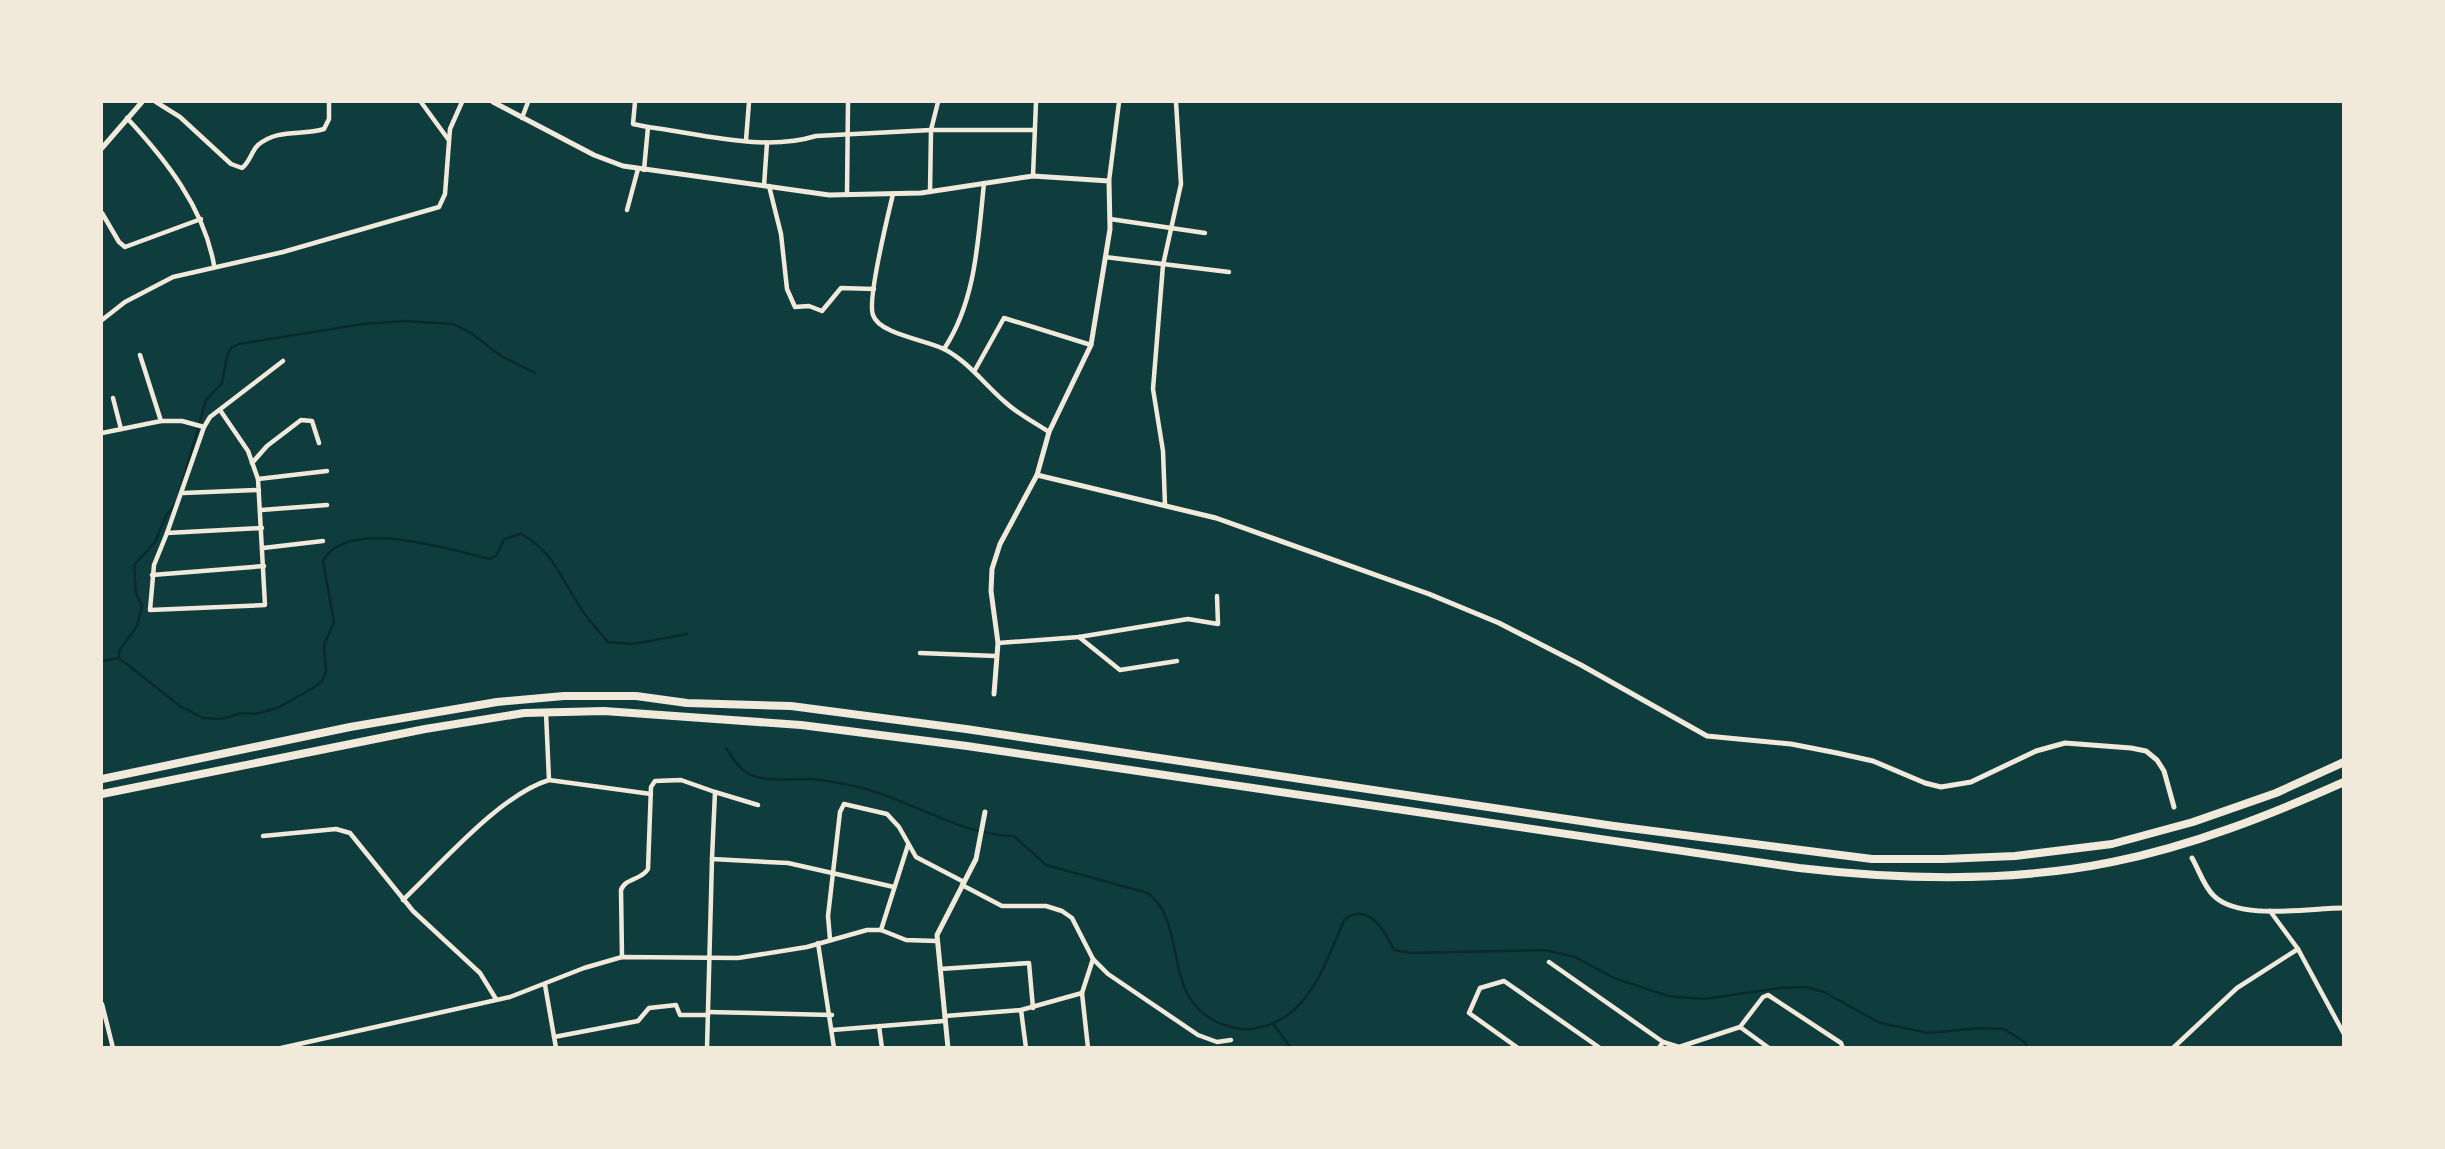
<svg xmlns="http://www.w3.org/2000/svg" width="2445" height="1149" font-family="Helvetica,sans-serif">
<rect width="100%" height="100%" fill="#0f3d3e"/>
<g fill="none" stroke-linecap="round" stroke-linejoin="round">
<g stroke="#0a2a2b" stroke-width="2.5">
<polyline points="179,494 206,400 222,383 227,356 231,348 239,344 363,324 404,321 453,324 471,333 501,356 535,373"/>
<polyline points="119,658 119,651 137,626 142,605 136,594 134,565 155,542 166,516 176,503"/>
<path d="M102 661 119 658 180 706 203 718 221 719 242 713 256 714 277 708 315 687 323 680 326 671 324 645 334 622 323 561C347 516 450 550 490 559L497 555 504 539 521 534C552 551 559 574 577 602 585 617 597 629 608 642L633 644 687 634"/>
<path d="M726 748C732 756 737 767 746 772 763 783 790 779 809 779 826 780 846 784 862 788 913 801 960 835 1014 836L1046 865 1148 893C1189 925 1160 997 1219 1023 1229 1027 1240 1030 1250 1029 1309 1023 1324 964 1345 919 1369 902 1385 931 1394 950L1411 953 1545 950 1575 957 1614 978 1668 996 1704 999 1780 988 1806 987 1824 992 1880 1023 1929 1033 1979 1028 2004 1029 2026 1043 2027 1048"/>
<polyline points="1274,1025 1291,1048"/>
</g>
<g stroke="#f1e9da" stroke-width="4.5">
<path d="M156 102 180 117 231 164 242 168C250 162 251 152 258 145 279 128 301 136 324 129L329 119V102"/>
<polyline points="421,102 448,139"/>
<polyline points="635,102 633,124 648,127 644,170"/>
<path d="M127 118C166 160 204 208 214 265"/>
<polyline points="522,118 528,102"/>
<path d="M648 127C702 134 764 152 816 136L931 130H1035"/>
<polyline points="746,140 749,102"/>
<polyline points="1033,176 1036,102"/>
<polyline points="1109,181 1119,102"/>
<polyline points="764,186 767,143"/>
<polyline points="769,186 781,234 787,289 795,307 809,306 822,311 841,288 874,289"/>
<polyline points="930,192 931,130 938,102"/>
<path d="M893 194C888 215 867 300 873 315 879 334 926 340 944 349 969 362 984 384 1005 402 1018 414 1034 422 1049 432"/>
<polyline points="847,195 848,102"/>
<polyline points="627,210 638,169"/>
<polyline points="102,213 119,242 125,247 201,219"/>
<polyline points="1110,219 1205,233"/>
<polyline points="1105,257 1229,272"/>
<polyline points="102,320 125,302 173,277 283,252 439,207 445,194 450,129 462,102"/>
<path d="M944 349C976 301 978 240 984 183"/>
<polyline points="140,355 161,421 182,421 204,427 210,417 283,361"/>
<polyline points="975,370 1004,318 1091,345"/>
<polyline points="113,398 121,429"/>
<polyline points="204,427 167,533 262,528"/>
<polyline points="102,433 161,421"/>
<polyline points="252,463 267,446 301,420 312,421 319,443"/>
<polyline points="258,479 327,471"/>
<polyline points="183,493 259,490"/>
<polyline points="1165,505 1163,451 1153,389 1163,265 1181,184 1176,102"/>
<polyline points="261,510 327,505"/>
<polyline points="167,533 154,565 150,610 265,605 258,479 248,451 220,410"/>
<polyline points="263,548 323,541"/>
<polyline points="152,575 264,566"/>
<polyline points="1079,637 1120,670 1177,661"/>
<polyline points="998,643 1079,637 1188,619 1218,624 1217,596"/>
<polyline points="920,653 996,656"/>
<polyline points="549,780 651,794"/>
<polyline points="715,792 758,805"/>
<polyline points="263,836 336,829 350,833 413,911 480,973 496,999"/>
<polyline points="962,885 1002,906 1046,906 1062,911 1072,918 1093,959 1108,974 1198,1035 1217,1042 1231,1040"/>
<path d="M403 900C442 863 500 795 549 780L546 713"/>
<polyline points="2270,911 2298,949"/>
<polyline points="881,930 908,845"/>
<polyline points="830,939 828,916 840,812 844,804 887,814 899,827 916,857 964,882"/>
<polyline points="818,943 834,1048"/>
<path d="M622 957 621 890C625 878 642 880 648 869L651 787 655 781 681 780 715 792 712 859"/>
<polyline points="1549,962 1663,1042 1659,1048"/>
<polyline points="940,969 1029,963 1033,1008"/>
<polyline points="545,985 556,1048"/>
<polyline points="1082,993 1093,959"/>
<polyline points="102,1004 113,1048"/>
<polyline points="1021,1010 1026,1048"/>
<polyline points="708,1012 832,1015"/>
<polyline points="945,1016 1021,1010 1082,993 1088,1048"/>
<polyline points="879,1026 882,1048"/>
<polyline points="1740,1027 1763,997 1768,995 1841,1043 1843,1048"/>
<polyline points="832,1030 944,1021"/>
<polyline points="554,1037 638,1021 649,1008 676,1005 680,1015 708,1015"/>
<polyline points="1663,1042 1679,1047 1740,1027 1769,1048"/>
<polyline points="281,1048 510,997 584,968 622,957 738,958 807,947 867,930 881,930 906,940 936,941"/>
<polyline points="707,1048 712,859 788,863 894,887"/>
<polyline points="1518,1048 1469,1013 1480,988 1504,981 1600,1048"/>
<polyline points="2173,1048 2237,988 2298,949 2344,1034"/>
</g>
<g stroke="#f1e9da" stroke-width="5">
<polyline points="493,102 594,155 623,166 829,195 921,193 1033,176 1109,181 1110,229 1091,345 1049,432 1037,475 1000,544 992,569 991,591 998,643 994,694"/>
<polyline points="102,148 142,102"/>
<polyline points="1037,475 1216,518 1429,594 1499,623 1581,665 1707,736 1791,744 1837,753 1873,761 1925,783 1941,787 1971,782 2036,751 2065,743 2131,748 2146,751 2157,760 2164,771 2174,807"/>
<path d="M2192 858C2199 870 2204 887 2214 896 2240 921 2309 908 2344 908"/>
<polyline points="948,1048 937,935 976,859 985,812"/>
</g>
<g stroke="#f1e9da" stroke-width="8">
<polyline points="102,779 350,727 497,702 564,696 636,696 687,703 791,706 966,729 1614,826 1872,859 1944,859 2015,856 2112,844 2193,822 2276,793 2344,762"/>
<path d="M102 794 425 729 524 713 604 711 801 725 967 746 1799 868C1902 880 2009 883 2112 862 2192 846 2270 815 2344 782"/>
</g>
</g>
<rect width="2445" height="1149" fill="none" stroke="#f1e9da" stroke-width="206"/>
</svg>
